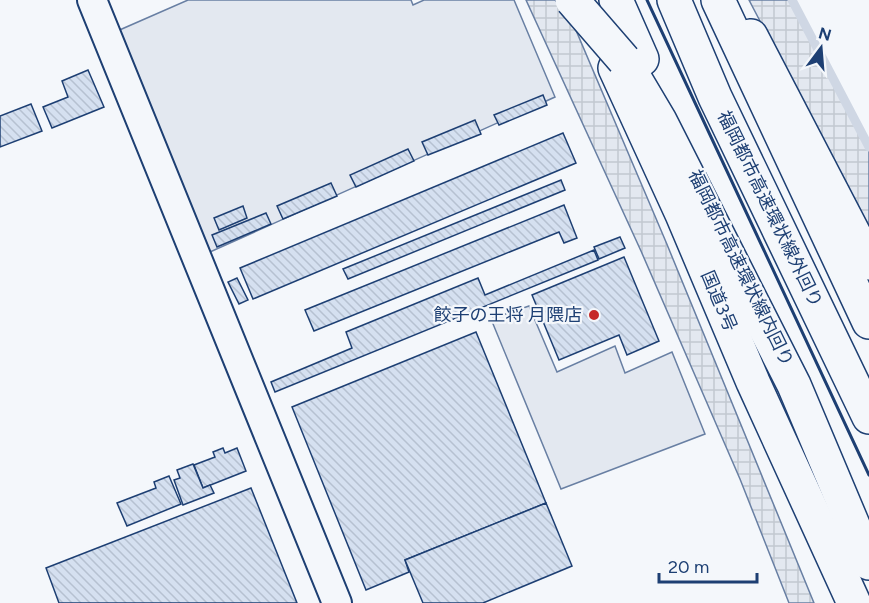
<svg xmlns="http://www.w3.org/2000/svg" width="869" height="603" font-family="Figtree,'Noto Sans JP',sans-serif">
<defs>
<pattern id="plaza-grid" width="8" height="8" patternUnits="userSpaceOnUse" patternTransform="scale(1.5)"><rect width="8" height="8" fill="#e3e8f0"/><path d="M0 4h8M4 0v8" fill="none" stroke="#c2c8d1"/></pattern>
<pattern id="building-back-hatch" width="6" height="6" patternUnits="userSpaceOnUse" patternTransform="scale(1.5)"><rect width="6" height="6" fill="#d5e0f0"/><path d="M-1 5l2 2M0 0l6 6M5-1l2 2" fill="none" stroke="#b6c1d1"/></pattern>
</defs>
<rect width="100%" height="100%" fill="#f4f7fb"/>
<g fill="#e3e8f0" stroke="#687fa3" stroke-width="1.5">
<polygon points="188,0 411,0 413,5 424,0 514,0 555,97 210,252 115,32"/>
<polygon points="529,306 557,372 615,346 625,373 672,352 705,434 561,489 491,319"/>
</g>
<g fill="url(#plaza-grid)" stroke="#687fa3" stroke-width="1.5">
<polygon points="526,0 555,0 572,21 666,242 814,603 789,603 740,479 641,251"/>
<polygon points="749,0 790,0 869,151 869,230"/>
</g>
<g fill="none" stroke-linecap="round" stroke-linejoin="round">
<polyline stroke="#cfd7e4" stroke-width="9" points="792,0 869,147"/>
</g>
<g fill="url(#building-back-hatch)" stroke="#1d3f73" stroke-width="1.5">
<polygon points="88,70 104,107 52,128 43,107 68,97 62,81"/>
<polygon points="543,95 547,105 499,125 494,115"/>
<polygon points="31,104 42,131 0,147 0,116"/>
<polygon points="475,120 481,134 428,155 422,142"/>
<polygon points="563,133 576,163 253,299 240,268"/>
<polygon points="408,149 414,161 356,187 350,175"/>
<polygon points="561,180 565,190 348,279 343,269"/>
<polygon points="331,183 337,196 283,219 277,206"/>
<polygon points="564,205 577,238 564,243 559,232 314,331 305,310"/>
<polygon points="243,206 247,218 219,230 214,218"/>
<polygon points="266,213 271,224 217,247 212,235"/>
<polygon points="620,237 625,248 599,259 594,247"/>
<polygon points="594,250 598,260 275,392 271,382 352,348 346,332 478,278 485,295"/>
<polygon points="624,257 659,341 627,355 619,335 559,360 532,295"/>
<polygon points="237,278 248,300 239,304 228,282"/>
<polygon points="476,332 546,503 405,560 409,572 366,590 292,407"/>
<polygon points="223,448 225,453 237,448 246,471 203,488 194,465 215,457 213,452"/>
<polygon points="193,464 203,488 210,485 214,493 183,505 174,480 180,478 177,470"/>
<polygon points="169,476 181,504 127,526 117,503 156,488 154,482"/>
<polygon points="251,488 297,603 59,603 46,568"/>
<polygon points="546,503 572,566 483,603 423,603 405,560"/>
</g>
<g fill="none" stroke-linecap="round" stroke-linejoin="round">
<defs>
<polyline id="minor" points="92,0 337,603"/>
<g id="trunk">
<polyline points="751,36 869,263"/>
<polyline points="615,68 682,214 753,382 854,603"/>
</g>
<g id="motorway">
<polyline points="616,0 642,59"/>
<polyline points="674,0 715,97 869,417"/>
<polyline points="718,0 869,322"/>
<polyline points="609,35 660,121 794,385 869,563"/>
</g>
</defs>
<use href="#minor" stroke="#1d3f73" stroke-width="32"/>
<use href="#trunk" stroke="#1d3f73" stroke-width="36"/>
<use href="#motorway" stroke="#1d3f73" stroke-width="36"/>
<use href="#minor" stroke="#f4f7fb" stroke-width="28"/>
<use href="#trunk" stroke="#f4f7fb" stroke-width="33"/>
<use href="#motorway" stroke="#f4f7fb" stroke-width="33"/>
<defs>
<polyline id="motorway-bridge" points="572,0 624,60"/>
</defs>
<use href="#motorway-bridge" stroke="#1d3f73" stroke-width="36" stroke-linecap="butt"/>
<use href="#motorway-bridge" stroke="#f4f7fb" stroke-width="33"/>
<polyline stroke="#1d3f73" stroke-width="3" points="647,0 869,475"/>
</g>
<circle fill="#c62828" stroke="#f4f7fb" stroke-width="2" cx="594" cy="315" r="6"/>
<g text-anchor="middle" dominant-baseline="central" stroke-width="4.5" stroke-linejoin="round" paint-order="stroke">
<g font-size="18" fill="#1d3f73" stroke="#f4f7fb">
<text transform="translate(770 209) rotate(64)">福岡都市高速環状線外回り</text>
<text transform="translate(741 268) rotate(64)">福岡都市高速環状線内回り</text>
<text transform="translate(719 301) rotate(67)">国道3号</text>
</g>
<g font-size="18" fill="#1d3f73" stroke="#f4f7fb" text-anchor="end">
<text x="582" y="315">餃子の王将 月隈店</text>
</g>
</g>
<g transform="translate(821 48) rotate(16)" stroke="#f4f7fb" stroke-width="4.5" paint-order="stroke">
<path d="M0-4.5L10 22L0 15L-10 22Z" fill="#1d3f73"/>
<text y="-9" font-size="16" font-weight="bold" text-anchor="middle" fill="#1d3f73">N</text>
</g>
<path d="M659 573v9h98v-9" fill="none" stroke="#1d3f73" stroke-width="3"/>
<text x="668" y="573" font-size="18" fill="#1d3f73" stroke="#f4f7fb" stroke-width="4.5" paint-order="stroke">20 m</text>
</svg>
